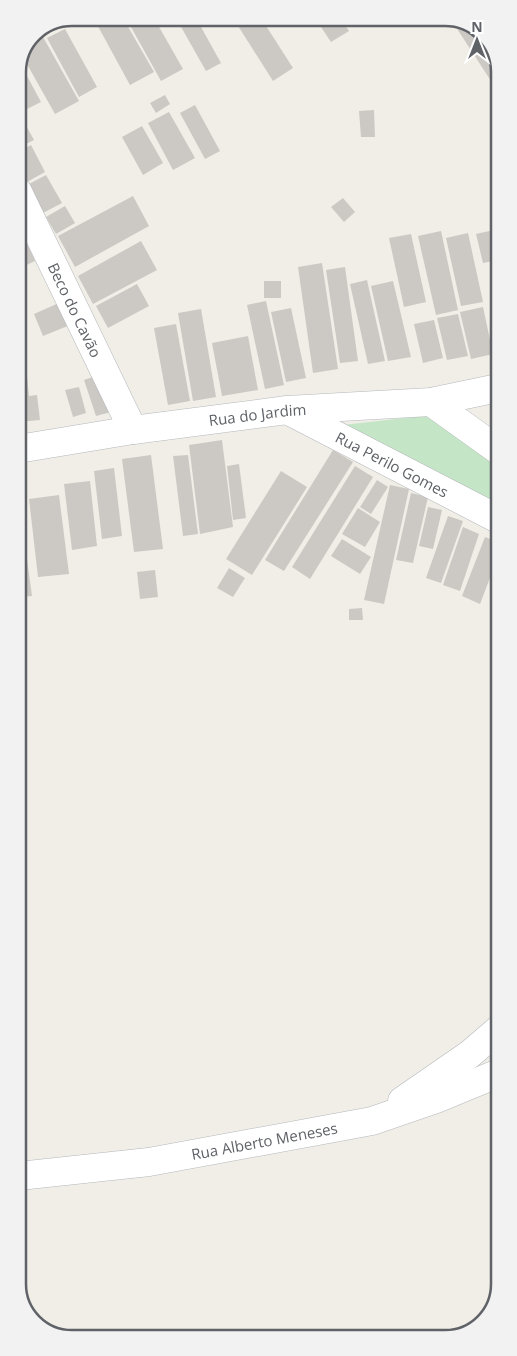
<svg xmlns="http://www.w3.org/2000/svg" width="517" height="1356" font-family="'Open Sans',sans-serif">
<rect width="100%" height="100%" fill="#f0eee7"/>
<polygon fill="#c5e6c6" points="431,415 498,462 498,513 325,427"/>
<g fill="#ccc9c4">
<polygon points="98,18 123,18 154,72 130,85 94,19"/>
<polygon points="126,18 154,18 183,69 161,81"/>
<polygon points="176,18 196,18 221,63 206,71"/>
<polygon points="233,18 261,18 293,68 273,81"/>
<polygon points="266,18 285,18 272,26"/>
<polygon points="315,18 340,18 349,31 331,42"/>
<polygon points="450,18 478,29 498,58 498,81 493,84"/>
<polygon points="65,29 97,87 79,97 47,38"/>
<polygon points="43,37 79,101 55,114 23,57 29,45"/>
<polygon points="20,63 41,102 25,110 18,96 18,69"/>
<polygon points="165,95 170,104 156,113 150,103"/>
<polygon points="195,105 220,151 205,159 180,113"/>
<polygon points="374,110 375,137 361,137 359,111"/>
<polygon points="18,111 34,140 18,148"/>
<polygon points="169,112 195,158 173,170 148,123"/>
<polygon points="142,126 163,163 143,175 122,137"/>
<polygon points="31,145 45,172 27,182 18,165 18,152"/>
<polygon points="46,175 62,203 43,213 27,185"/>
<polygon points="133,196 149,226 75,267 58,236"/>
<polygon points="343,198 355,212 344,222 331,207"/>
<polygon points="65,206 75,223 56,234 46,217"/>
<polygon points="494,230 498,248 498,260 483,263 476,234"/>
<polygon points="441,231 458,310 436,315 418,236"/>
<polygon points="468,233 483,302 461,306 446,238"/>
<polygon points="411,234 426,302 404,307 389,238"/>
<polygon points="141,241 157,270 93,304 78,276"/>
<polygon points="27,243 35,261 18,269 18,247"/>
<polygon points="322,263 338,369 313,373 298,267"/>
<polygon points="345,267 358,361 340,363 326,270"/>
<polygon points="367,280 385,361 368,364 350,284"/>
<rect x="264" y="281" width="17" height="17"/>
<polygon points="393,281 411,357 388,361 371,286"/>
<polygon points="137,284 149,306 108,328 96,306"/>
<polygon points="266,301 284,385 265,389 247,305"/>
<polygon points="61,302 70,325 43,336 34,314"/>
<polygon points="483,307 493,354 471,359 460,312"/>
<polygon points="291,308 306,378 286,382 271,312"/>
<polygon points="201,309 216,397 193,401 178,313"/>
<polygon points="458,314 468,356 447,360 437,318"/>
<polygon points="434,320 443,358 423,363 414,324"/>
<polygon points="176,324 190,401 168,405 154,328"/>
<polygon points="248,336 258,390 222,396 212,343"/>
<polygon points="18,347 24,347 29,396 37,395 40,420 18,422"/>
<polygon points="99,375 111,412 96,416 84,380"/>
<polygon points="79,387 86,413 73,417 65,390"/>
<polygon points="222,440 233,527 200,534 189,445"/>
<polygon points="333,450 353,462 284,571 265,560"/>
<polygon points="151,455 163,549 134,552 122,459"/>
<polygon points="188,455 198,534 183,536 173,456"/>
<polygon points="239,464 246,518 233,520 227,466"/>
<polygon points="355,466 373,477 310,579 292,567"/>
<polygon points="114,468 122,536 102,539 94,471"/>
<polygon points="281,471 307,487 252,575 226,559"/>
<polygon points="377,480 388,487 371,514 360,507"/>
<polygon points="90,481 97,546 72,550 64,484"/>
<polygon points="390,485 409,489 384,604 364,600"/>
<polygon points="18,492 32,596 18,597"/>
<polygon points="411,493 428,497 413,563 396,560"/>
<polygon points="59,495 69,574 38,577 29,499"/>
<polygon points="428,507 442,510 433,549 419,546"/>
<polygon points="358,508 380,522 365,547 342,534"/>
<polygon points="448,516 463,521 441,583 426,578"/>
<polygon points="463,527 479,534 460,591 443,585"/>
<polygon points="485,537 498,542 498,557 480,604 462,596"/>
<polygon points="342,539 371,557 360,574 331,556"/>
<polygon points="229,568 245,578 233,597 217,588"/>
<polygon points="155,570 158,597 140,599 137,572"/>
<polygon points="362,608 363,620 349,620 349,609"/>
</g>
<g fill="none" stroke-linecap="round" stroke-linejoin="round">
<defs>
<g id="minor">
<path id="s1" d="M18 192 133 430"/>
<polyline points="431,402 498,450"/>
<path id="s2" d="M289 411 498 519"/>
<path id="s3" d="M18 449 133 430 287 410 431 402 498 388"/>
<polyline points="402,1101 470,1054 499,1029"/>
<path id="s4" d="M19 1176 149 1162 372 1121 436 1099 499 1073"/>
</g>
</defs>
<use href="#minor" stroke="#b4b7bb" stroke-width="29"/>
<use href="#minor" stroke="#fff" stroke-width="28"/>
</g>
<g text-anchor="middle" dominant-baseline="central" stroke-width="4.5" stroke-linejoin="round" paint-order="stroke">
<g font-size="15" fill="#5f6267" stroke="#fff">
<text stroke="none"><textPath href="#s1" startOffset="131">Beco do Cavão</textPath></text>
<text stroke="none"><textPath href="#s3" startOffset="242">Rua do Jardim</textPath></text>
<text stroke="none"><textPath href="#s2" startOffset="116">Rua Perilo Gomes</textPath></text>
<text stroke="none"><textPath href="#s4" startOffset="248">Rua Alberto Meneses</textPath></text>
</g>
</g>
<path d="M0 0H517V1356H0ZM72 26H445A46 46 0 0 1 491 72V1284A46 46 0 0 1 445 1330H72A46 46 0 0 1 26 1284V72A46 46 0 0 1 72 26Z" fill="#f2f2f3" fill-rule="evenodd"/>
<path fill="none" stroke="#5f6267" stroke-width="2.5" d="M72 26H445A46 46 0 0 1 491 72V1284A46 46 0 0 1 445 1330H72A46 46 0 0 1 26 1284V72A46 46 0 0 1 72 26Z"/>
<g transform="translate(477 40)" stroke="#ffffff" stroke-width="4" paint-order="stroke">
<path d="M0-4L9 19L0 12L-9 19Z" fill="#5f6267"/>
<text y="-8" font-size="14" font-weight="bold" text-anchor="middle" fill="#5f6267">N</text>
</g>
</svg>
